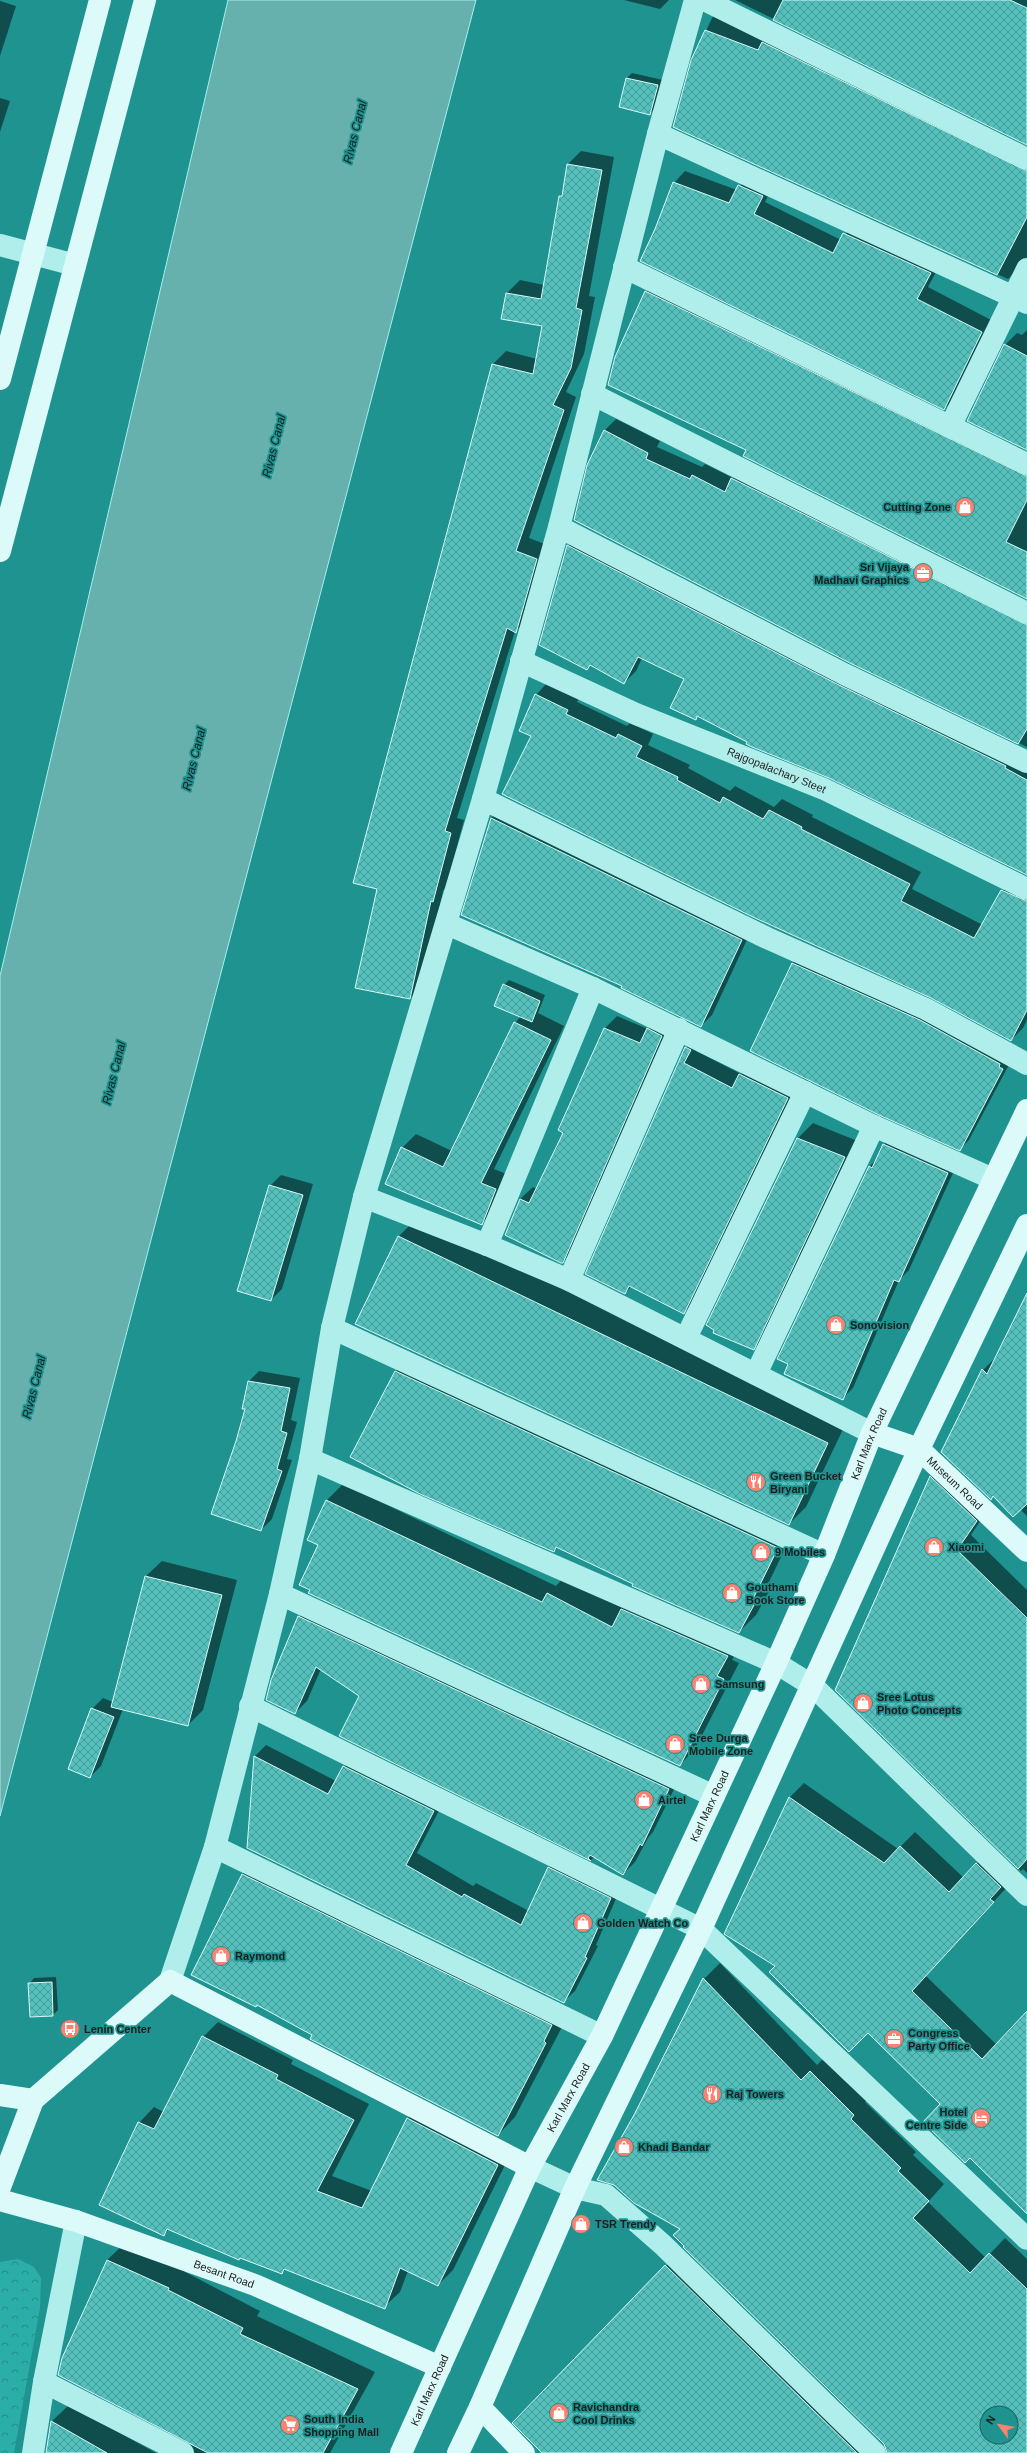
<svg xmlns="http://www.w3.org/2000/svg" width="1027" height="2453" font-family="Arial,sans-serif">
<defs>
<pattern id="park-crowns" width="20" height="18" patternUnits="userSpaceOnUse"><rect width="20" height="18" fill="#2baea8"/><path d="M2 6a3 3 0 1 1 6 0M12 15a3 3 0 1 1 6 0" fill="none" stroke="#248d88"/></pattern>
<pattern id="building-cross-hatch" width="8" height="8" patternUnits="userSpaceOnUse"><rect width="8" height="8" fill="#54bfbb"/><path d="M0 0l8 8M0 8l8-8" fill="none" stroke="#459b97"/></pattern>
</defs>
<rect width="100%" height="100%" fill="#1e9390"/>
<polygon fill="url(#park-crowns)" points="18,2259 34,2267 41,2278 40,2308 14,2453 0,2453 0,2262"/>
<polygon fill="#66b1ae" stroke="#a4f0eb" points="228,0 476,0 0,1816 0,976"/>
<g fill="#0007" fill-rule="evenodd">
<polygon points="624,0 669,0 660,9"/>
<polygon points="735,0 1027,0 1027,144"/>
<polygon points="0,1 16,6 0,56"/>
<polygon points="723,6 1027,155 1027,257 1019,267 1008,279 674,126 692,61 712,18"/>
<polygon points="632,73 663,80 655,108 650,114 627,78"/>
<polygon points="0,98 10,101 0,132"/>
<polygon points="581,151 614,157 589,296 595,297 584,354 566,392 576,397 529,538 550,546 529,619 515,631 457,818 464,820 446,887 443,891 423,985 410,998 493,364 506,351 537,359 543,325 507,293 520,280 544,285 560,196 563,193 568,164"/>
<polygon points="685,171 737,190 751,173 774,184 765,202 841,240 856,221 942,261 928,287 993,321 956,397 944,409 656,229 674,183"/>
<polygon points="658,280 1027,459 1027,598 747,449 646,292"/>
<polygon points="1027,330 1027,450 968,420 1005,345 1017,333 1022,335"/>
<polygon points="616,419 660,441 657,447 702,467 705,464 733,478 744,467 1027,609 1027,747 850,662 604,431"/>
<polygon points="580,534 1027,758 1027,874 830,777 748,741 698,715 695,718 685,679 642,658 636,671 624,683 591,665 587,669 568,546"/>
<polygon points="547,683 579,698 577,702 627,726 630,723 653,734 648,745 690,765 688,768 730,791 735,786 774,807 782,799 813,815 812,817 921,872 912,889 983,925 1002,891 1014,879 1027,884 1027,1020 1023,1028 1011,1040 932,997 533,736 536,695"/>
<polygon points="502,808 752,929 712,1015 701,1026 624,986 463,914 491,818"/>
<polygon points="802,954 1012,1059 969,1140 960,1149 792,963"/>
<polygon points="509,980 545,995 538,1013 564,1026 494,1169 509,1175 495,1210 481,1224 402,1148 416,1134 452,1151 515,1023 521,1016 504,985"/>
<polygon points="617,1016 648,1029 660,1016 674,1023 575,1249 563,1261 512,1239 520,1199 533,1187 537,1189 565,1132 559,1130 605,1028"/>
<polygon points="698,1035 696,1051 741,1074 752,1062 800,1086 696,1300 684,1313 632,1286 625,1293 686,1048"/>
<polygon points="813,1123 860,1142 769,1333 753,1349 716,1329 797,1139"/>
<polygon points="894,1134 958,1162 909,1270 899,1280 853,1388 843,1398 789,1363 869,1167 877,1159 884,1144"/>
<polygon points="281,1175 313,1184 282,1289 271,1300 270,1186"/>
<polygon points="416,1219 845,1425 806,1507 789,1524 357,1323 399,1236"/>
<polygon points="1027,1296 1027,1516 1020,1509 983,1370 997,1356"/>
<polygon points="413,1354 794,1530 767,1586 771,1588 756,1615 739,1632 558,1547 554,1551 396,1371"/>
<polygon points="259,1371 300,1378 291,1420 297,1422 287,1459 292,1460 272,1519 261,1530 237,1441 246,1408 249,1381"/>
<polygon points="945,1463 990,1506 971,1535 1027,1590 1027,1873 1023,1869 1021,1871 836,1690 931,1477"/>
<polygon points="343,1484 556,1586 563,1578 623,1608 638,1594 743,1640 732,1660 739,1663 695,1749 680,1765 311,1589 320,1545 308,1540 327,1500"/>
<polygon points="162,1561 237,1580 203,1710 188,1725 123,1709 101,1766 90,1777 92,1709 103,1698 113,1702 146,1576"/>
<polygon points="311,1605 680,1777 653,1832 648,1838 635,1862 623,1874 594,1857 591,1860 340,1736 360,1696 321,1669 307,1701 295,1713 299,1617"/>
<polygon points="266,1745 336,1781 344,1767 356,1755 445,1799 417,1853 473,1886 476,1883 529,1911 548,1868 560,1856 621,1887 596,1945 598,1946 575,1991 563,2002 248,1848 255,1756"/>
<polygon points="804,1783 898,1849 915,1832 964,1878 991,1849 1018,1875 926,1976 997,2045 1027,2013 1027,2213 942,2104 868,2032 776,1966 726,1934 790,1797"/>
<polygon points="260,1857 563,2025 515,2117 498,2135 314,2035 242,1874"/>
<path d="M720 1963 817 2065 826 2056 869 2098 865 2102 916 2152 913 2155 944 2184 928 2202 986 2258 1005 2238 1027 2259V2453H544L514 2423 682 2250 882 2447 887 2448 681 2228 635 2116 704 1979ZM987 2413H1011V2437H987Z"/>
<polygon points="56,1977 58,2010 53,2015 29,1984 34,1978"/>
<polygon points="218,2022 293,2060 291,2064 369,2104 332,2176 372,2191 408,2118 423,2103 513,2149 453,2270 438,2285 408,2271 400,2292 384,2307 286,2269 282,2273 169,2229 164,2235 139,2123 154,2107 164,2112 203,2037"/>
<polygon points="125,2243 186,2270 185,2272 260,2311 257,2316 375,2372 330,2453 177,2453 187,2443 194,2446 62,2358 107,2260"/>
<polygon points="69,2405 156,2453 47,2453 51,2422"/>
</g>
<g fill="url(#building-cross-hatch)" stroke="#d6faf8" fill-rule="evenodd">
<polygon points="783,0 1010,0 1027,8 1027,145 773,20"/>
<polygon points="705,30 758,50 762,42 1027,171 1027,217 997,275 673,127 691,60"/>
<polygon points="626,78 658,85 650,115 619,107"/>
<polygon points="567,164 602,170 576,308 582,310 571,368 553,405 564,410 516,551 537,559 516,633 507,628 445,831 451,833 433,902 431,901 410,999 355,988 377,889 353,883 492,364 533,374 542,326 501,319 506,293 541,299 559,196 562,196"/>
<polygon points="673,182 729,203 738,185 763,196 754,214 833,253 843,233 931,273 917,299 982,332 944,410 640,261 655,229"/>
<polygon points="645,291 1027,476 1027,500 1006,542 1027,552 1027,599 743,456 746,450 608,385 615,357"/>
<polygon points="1004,344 1027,356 1027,450 967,421"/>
<polygon points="604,430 648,453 646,459 690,479 692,475 725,492 731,478 1027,625 1027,729 1018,744 850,663 574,520 587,465"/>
<polygon points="567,545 839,685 1006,766 1005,768 1027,780 1027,875 829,778 752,747 746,744 747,742 697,716 696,720 670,708 684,679 638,657 624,684 590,665 587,670 539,645"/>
<polygon points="535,694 568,710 566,714 616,738 618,734 642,746 636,757 678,777 677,780 720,803 723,797 763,819 769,810 802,827 801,829 910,884 901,901 974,938 1001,890 1027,901 1027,1010 1011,1041 931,998 753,917 502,794 531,736 519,731"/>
<polygon points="491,818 742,940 701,1027 621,988 622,986 461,915"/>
<polygon points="792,963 920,1020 1000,1064 999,1067 1003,1069 960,1151 879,1115 750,1051"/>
<polygon points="503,984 540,1001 532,1022 494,1006"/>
<polygon points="514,1022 551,1040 481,1183 496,1189 482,1225 385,1184 401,1147 443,1167"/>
<polygon points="604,1028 640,1043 647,1028 662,1036 563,1263 561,1263 505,1235 520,1199 529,1203 563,1133 558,1130"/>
<polygon points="685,1047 691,1050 684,1063 732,1088 739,1074 788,1098 684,1314 629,1286 625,1294 585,1274"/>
<polygon points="797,1138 845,1157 754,1350 713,1333 714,1330 706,1325"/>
<polygon points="883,1144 948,1173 899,1282 894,1280 843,1400 784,1374 788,1364 777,1359 869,1166 872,1168"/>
<polygon points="269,1185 303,1195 271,1301 237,1291"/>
<polygon points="398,1236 828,1443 789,1525 355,1324"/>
<polygon points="1027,1293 1027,1504 1013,1517 993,1496 991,1500 941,1452 982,1369 987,1374"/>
<polygon points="395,1371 778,1548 751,1603 754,1605 739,1633 632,1586 633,1584 556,1547 554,1552 420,1494 350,1457"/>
<polygon points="248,1381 290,1388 281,1431 287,1433 277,1469 282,1471 261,1531 211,1514 236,1441 245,1409 242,1409"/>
<polygon points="930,1476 977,1521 957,1550 1027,1618 1027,1859 1018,1869 835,1690"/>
<polygon points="326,1500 542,1602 547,1593 612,1627 621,1609 728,1656 717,1676 724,1679 680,1766 308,1593 310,1590 299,1585 318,1545 307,1540"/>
<polygon points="145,1576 222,1595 188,1726 111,1707"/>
<polygon points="298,1616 669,1789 642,1846 640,1844 623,1875 590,1855 588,1858 591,1861 339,1736 359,1696 316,1667 295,1714 266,1700 271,1680"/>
<polygon points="91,1708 114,1717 90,1778 68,1769"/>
<polygon points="254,1756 328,1794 343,1766 434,1811 406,1865 462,1897 464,1894 521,1925 548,1867 611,1898 585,1957 587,1958 564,2003 247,1848"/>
<polygon points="789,1797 884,1863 900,1846 949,1892 976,1863 1001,1887 990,1899 994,1902 912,1991 982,2059 1027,2011 1027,2214 970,2158 965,2163 923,2122 940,2104 868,2033 849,2052 769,1972 775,1966 724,1934"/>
<polygon points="242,1874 552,2025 544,2041 546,2043 498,2136 310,2039 312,2035 257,2005 256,2007 191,1975"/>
<path d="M703 1978 801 2080 810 2071 854 2115 851 2119 901 2168 898 2171 929 2201 913 2218 970 2273 989 2253 1027 2289V2453H887L884 2444 683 2247 684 2246 673 2235 680 2229 634 2203 614 2185 597 2180 634 2115ZM987 2413H1011V2437H987Z"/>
<polygon points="52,1982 53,2016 30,2017 28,1983"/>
<polygon points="202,2036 278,2075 276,2079 354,2120 317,2191 362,2208 407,2118 498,2165 438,2286 400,2268 385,2309 284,2269 282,2274 240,2258 239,2260 167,2229 164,2236 99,2205 138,2122 154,2129"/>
<polygon points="107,2260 169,2288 168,2290 243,2328 240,2334 358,2389 323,2453 208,2453 58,2375 62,2358"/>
<polygon points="665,2265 857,2453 542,2453 512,2423"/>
<polygon points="51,2421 107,2453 46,2453"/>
</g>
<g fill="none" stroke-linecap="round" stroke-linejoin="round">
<g stroke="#b0eeeb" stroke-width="22">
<polyline points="704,0 1027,159"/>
<polyline points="658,134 1027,303"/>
<polyline points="0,245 75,265"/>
<polyline points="624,267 1027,464"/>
<polyline points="592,394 1027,613"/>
<polyline points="950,427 1027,269"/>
<polyline points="559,527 844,674 1027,762"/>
<path id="s1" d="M521 661 636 714 824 789 1027 889"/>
<polyline points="483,799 767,938 926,1009 1027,1064"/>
<polyline points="447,924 593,988 874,1126 993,1179"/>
<polyline points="364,1197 487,1245 569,1280 872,1433"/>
<polyline points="487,1245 593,988"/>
<polyline points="569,1280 679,1029"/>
<polyline points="332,1328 824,1555"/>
<polyline points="686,1338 805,1092"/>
<polyline points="756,1374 874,1126"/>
<polyline points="310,1459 776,1663 813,1686 1027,1895"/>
<polyline points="280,1594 714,1796"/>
<polyline points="250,1706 701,1929 1027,2239"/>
<polyline points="215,1847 602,2036"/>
<polyline points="170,1981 215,1847 280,1594 310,1459 332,1328 364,1197 483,799 559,527 658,134 695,0"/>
<polyline points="530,2167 575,2188 606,2195 663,2245 875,2453"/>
<polyline points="44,2382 183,2453"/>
<polyline points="33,2453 44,2382 76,2221"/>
</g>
<g stroke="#ddfafa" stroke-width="22">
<polyline points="0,379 100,0"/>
<polyline points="0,551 145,0"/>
<path id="s2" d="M872 1433 919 1449 1027 1551"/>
<polyline points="0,2095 33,2100"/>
<polyline points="0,2187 33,2100 170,1981 530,2167"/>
<path id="s3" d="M0 2200 76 2221 255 2285 440 2367"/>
<polyline points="480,2407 524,2453"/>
<path id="s4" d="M401 2453 530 2167 602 2036 776 1663 824 1555 872 1433 1027 1110"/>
<polyline points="458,2453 480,2407 575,2188 701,1929 919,1449 1027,1225"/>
</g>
</g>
<defs>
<symbol id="shop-disc" viewBox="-11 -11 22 22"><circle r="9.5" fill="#fc8170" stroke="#1e9390"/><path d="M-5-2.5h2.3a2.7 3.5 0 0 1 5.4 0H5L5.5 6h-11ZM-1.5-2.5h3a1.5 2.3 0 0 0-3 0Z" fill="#fff"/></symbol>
<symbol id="office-disc" viewBox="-11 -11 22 22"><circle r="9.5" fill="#fc8170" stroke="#1e9390"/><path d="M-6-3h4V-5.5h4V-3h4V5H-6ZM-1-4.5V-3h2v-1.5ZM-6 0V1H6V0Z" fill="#fff"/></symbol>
<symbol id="restaurant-disc" viewBox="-11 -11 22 22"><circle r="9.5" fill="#fc8170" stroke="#1e9390"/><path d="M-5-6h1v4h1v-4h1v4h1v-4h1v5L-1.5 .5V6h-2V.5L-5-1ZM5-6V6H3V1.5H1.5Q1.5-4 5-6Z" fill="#fff"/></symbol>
<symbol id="bus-disc" viewBox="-11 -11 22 22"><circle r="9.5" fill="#fc8170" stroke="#1e9390"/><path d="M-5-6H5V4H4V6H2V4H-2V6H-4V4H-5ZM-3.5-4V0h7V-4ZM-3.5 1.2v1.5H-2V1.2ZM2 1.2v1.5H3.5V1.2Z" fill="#fff"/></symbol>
<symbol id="hotel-disc" viewBox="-11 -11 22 22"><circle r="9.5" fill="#fc8170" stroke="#1e9390"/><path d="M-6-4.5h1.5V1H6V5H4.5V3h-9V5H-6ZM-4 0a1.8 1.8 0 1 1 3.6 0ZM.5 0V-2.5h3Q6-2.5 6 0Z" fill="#fff"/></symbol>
<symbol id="supermarket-disc" viewBox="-11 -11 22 22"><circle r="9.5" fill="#fc8170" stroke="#1e9390"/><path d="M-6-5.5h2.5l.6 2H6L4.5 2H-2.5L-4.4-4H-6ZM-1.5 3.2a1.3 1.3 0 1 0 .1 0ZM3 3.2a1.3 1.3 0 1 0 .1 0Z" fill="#fff"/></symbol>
</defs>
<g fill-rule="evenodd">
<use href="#shop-disc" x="954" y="496" width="22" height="22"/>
<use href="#office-disc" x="912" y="562" width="22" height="22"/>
<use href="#shop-disc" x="825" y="1314" width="22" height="22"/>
<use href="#restaurant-disc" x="745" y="1471" width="22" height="22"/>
<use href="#shop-disc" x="923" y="1536" width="22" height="22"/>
<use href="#shop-disc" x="750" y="1541" width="22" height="22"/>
<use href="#shop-disc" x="721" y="1582" width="22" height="22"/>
<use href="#shop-disc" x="690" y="1673" width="22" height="22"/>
<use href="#shop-disc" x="852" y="1692" width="22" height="22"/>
<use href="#shop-disc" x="664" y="1733" width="22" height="22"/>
<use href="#shop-disc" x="633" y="1789" width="22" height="22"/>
<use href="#shop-disc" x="572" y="1912" width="22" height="22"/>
<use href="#shop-disc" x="210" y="1945" width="22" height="22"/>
<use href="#bus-disc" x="59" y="2018" width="22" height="22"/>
<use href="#office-disc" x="883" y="2028" width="22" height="22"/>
<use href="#restaurant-disc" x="701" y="2083" width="22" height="22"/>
<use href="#hotel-disc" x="970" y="2107" width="22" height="22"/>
<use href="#shop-disc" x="613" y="2136" width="22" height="22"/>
<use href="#shop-disc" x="570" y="2213" width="22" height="22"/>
<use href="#shop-disc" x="548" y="2402" width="22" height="22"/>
<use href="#supermarket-disc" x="279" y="2414" width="22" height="22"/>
</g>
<g text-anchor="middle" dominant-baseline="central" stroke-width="3.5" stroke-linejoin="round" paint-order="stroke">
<g font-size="11" font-weight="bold" fill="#1d1d1d" stroke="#1e9390" text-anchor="start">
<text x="951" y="507" text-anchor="end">Cutting Zone</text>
<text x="909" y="567" text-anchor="end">Sri Vijaya<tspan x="909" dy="13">Madhavi Graphics</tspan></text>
<text x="850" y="1325">Sonovision</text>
<text x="770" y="1476">Green Bucket<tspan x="770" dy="13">Biryani</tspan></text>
<text x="948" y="1547">Xiaomi</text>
<text x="775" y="1552">9 Mobiles</text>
<text x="746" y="1587">Gouthami<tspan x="746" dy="13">Book Store</tspan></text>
<text x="715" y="1684">Samsung</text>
<text x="877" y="1697">Sree Lotus<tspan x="877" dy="13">Photo Concepts</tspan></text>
<text x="689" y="1738">Sree Durga<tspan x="689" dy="13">Mobile Zone</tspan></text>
<text x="658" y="1800">Airtel</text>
<text x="597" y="1923">Golden Watch Co</text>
<text x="235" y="1956">Raymond</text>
<text x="84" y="2029">Lenin Center</text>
<text x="908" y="2033">Congress<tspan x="908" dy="13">Party Office</tspan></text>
<text x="726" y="2094">Raj Towers</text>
<text x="967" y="2112" text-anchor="end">Hotel<tspan x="967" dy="13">Centre Side</tspan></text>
<text x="638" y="2147">Khadi Bandar</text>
<text x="595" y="2224">TSR Trendy</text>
<text x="573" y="2407">Ravichandra<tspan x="573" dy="13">Cool Drinks</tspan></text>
<text x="304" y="2419">South India<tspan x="304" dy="13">Shopping Mall</tspan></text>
</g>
<g font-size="11" fill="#1d1d1d" stroke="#1e9390">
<text stroke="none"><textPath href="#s1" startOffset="278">Rajgopalachary Steet</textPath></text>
<text stroke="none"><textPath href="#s4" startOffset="1113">Karl Marx Road</textPath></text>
<text stroke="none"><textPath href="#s2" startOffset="99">Museum Road</textPath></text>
<text stroke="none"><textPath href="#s4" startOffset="717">Karl Marx Road</textPath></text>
<text stroke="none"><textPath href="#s4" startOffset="393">Karl Marx Road</textPath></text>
<text stroke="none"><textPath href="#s3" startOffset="236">Besant Road</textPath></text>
<text stroke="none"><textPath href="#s4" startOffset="69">Karl Marx Road</textPath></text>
</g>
<g font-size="12" font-style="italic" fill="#1a1c1c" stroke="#1e9390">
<text transform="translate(355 132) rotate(-76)">Rivas Canal</text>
<text transform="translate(274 446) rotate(-76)">Rivas Canal</text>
<text transform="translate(194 759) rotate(-76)">Rivas Canal</text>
<text transform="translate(114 1073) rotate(-76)">Rivas Canal</text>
<text transform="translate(34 1387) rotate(-76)">Rivas Canal</text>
</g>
</g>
<g transform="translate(999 2425) rotate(302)"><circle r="19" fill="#1e9390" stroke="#1e6462"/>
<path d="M0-3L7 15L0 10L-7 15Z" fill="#fc8170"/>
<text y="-6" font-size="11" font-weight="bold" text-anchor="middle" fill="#1d1d1d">N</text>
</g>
</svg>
